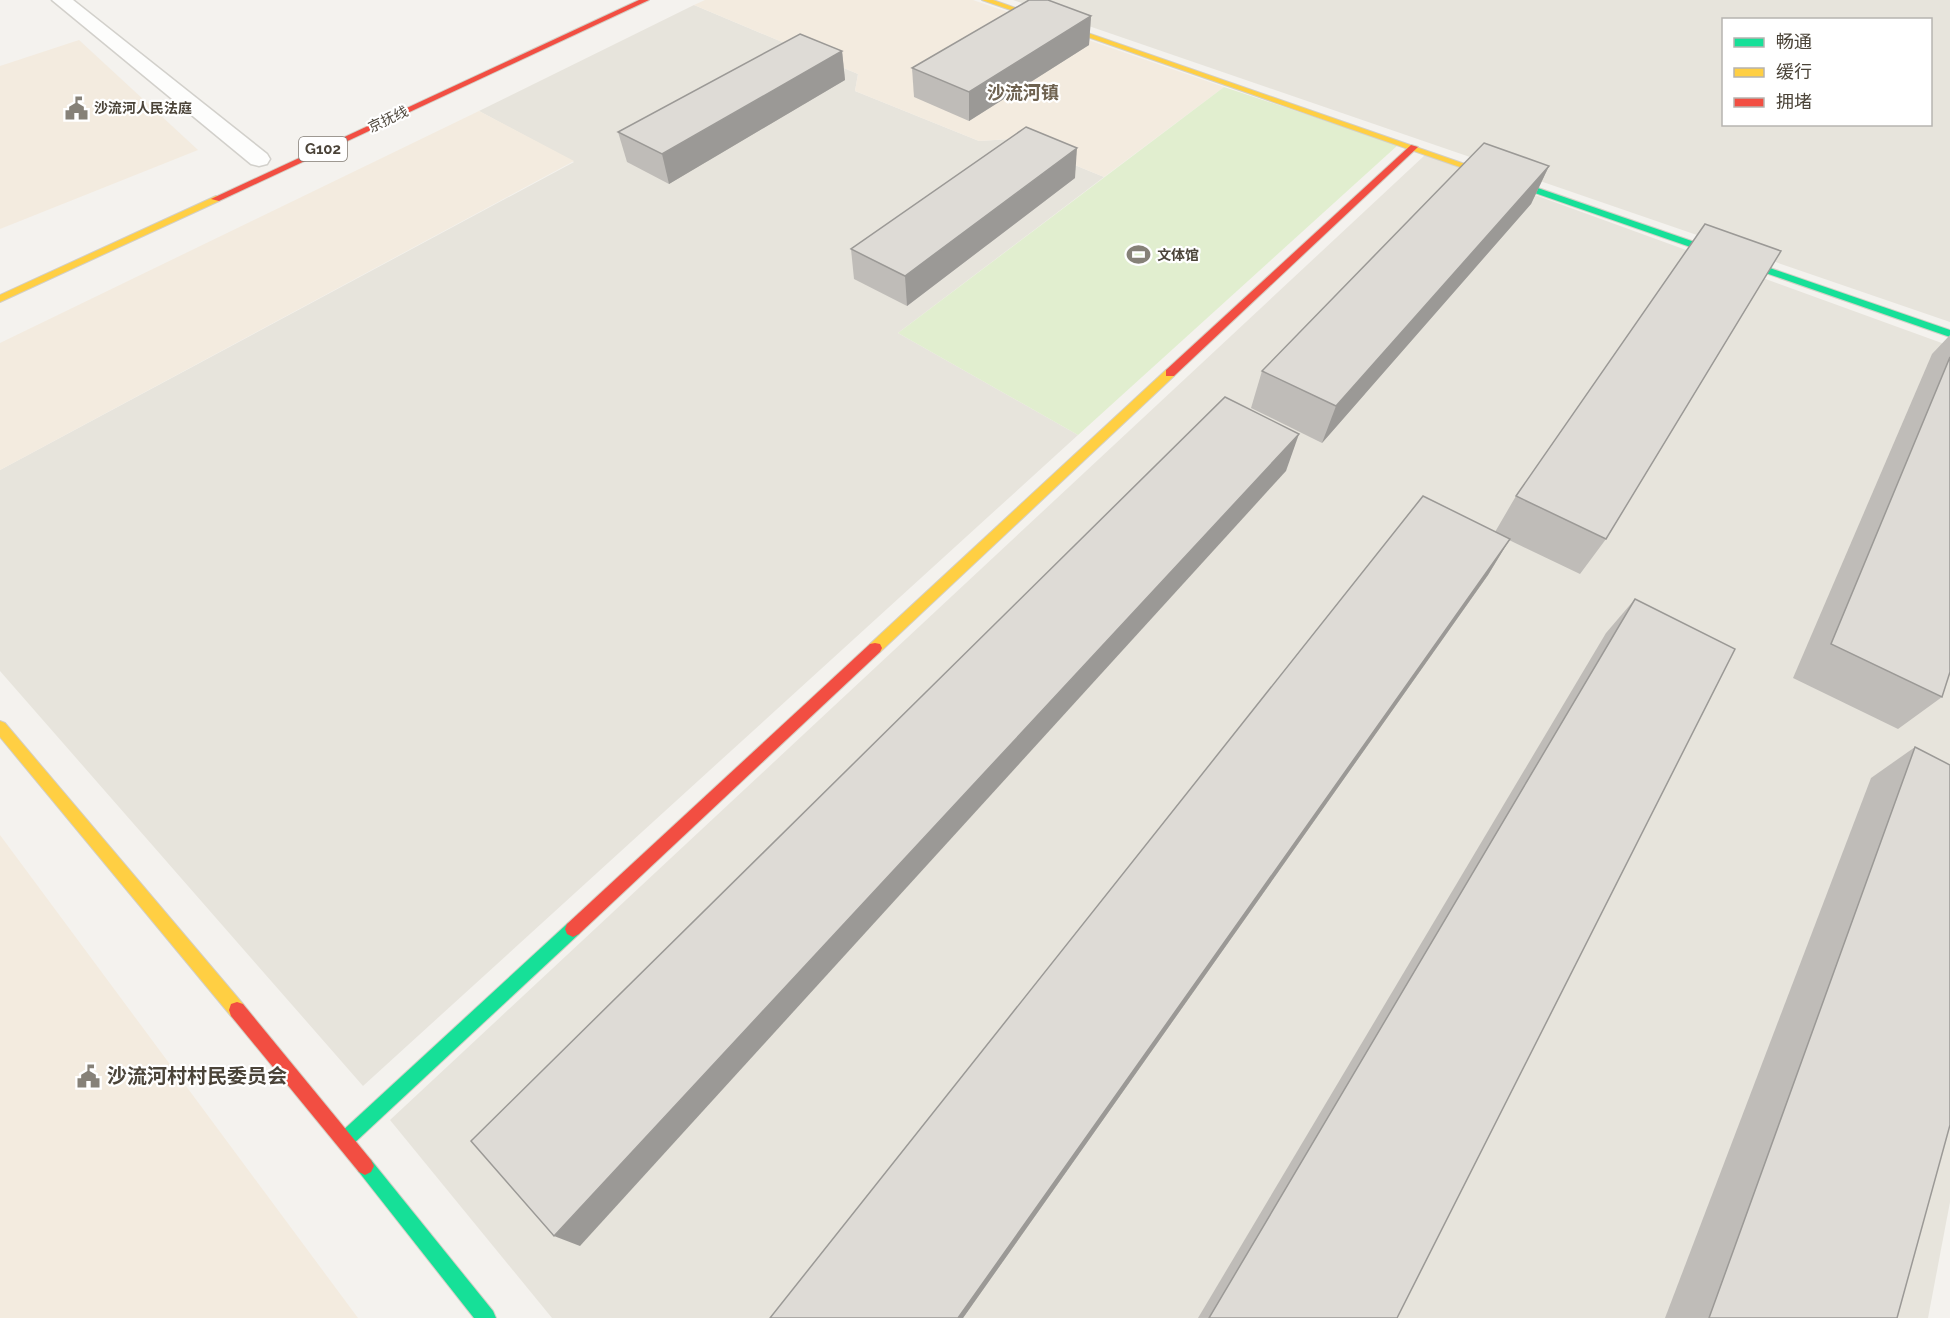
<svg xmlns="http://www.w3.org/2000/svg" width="1950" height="1318" font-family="Raleway,'Noto Sans SC',sans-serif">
<rect width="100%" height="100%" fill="#f4f2ee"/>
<g fill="#e7e4dc" fill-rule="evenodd">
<path d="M1013 0H1950V322ZM1724 20H1930V124H1724Z"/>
<polygon points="694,5 858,74 855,91 979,141 1011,139 1104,177 898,333 1078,435 363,1086 0,671 0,470 574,162 479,111"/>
<polygon points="1425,155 1950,346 1950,1202 1928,1318 552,1318 390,1120"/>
</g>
<g fill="#f3ebdf">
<polygon points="705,0 973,0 1224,87 1104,177 1011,139 979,141 855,91 858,74 694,5"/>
<polygon points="79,40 198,150 0,229 0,66"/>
<polygon points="479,111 574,161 0,470 0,343"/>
<polygon points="0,835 358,1318 0,1318"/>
</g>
<polygon fill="#e1eecf" points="1224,87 1398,145 1078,435 898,333"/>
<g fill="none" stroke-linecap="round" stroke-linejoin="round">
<defs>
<polygon id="street" points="52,0 73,0 267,154 270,159 267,164 259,166 251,164"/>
<g id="fast">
<polygon points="1480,168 1950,330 1950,337 1477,173 1477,169"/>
<polygon points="573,921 579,924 581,929 579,934 351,1146 345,1149 339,1146 336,1140 339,1134 567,924"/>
<polygon points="365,1157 371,1160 493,1311 496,1318 474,1318 359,1172 356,1166 359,1160"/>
</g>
<g id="slow">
<polygon points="982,0 993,0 1485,171 1477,173"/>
<polygon points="216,196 219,197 219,201 0,302 0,295"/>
<polygon points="1170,369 1175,373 1174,376 880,652 870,652 868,648 870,644 1166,370"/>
<polygon points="0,721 5,723 243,1004 245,1010 243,1016 237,1018 231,1016 0,737"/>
</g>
<g id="jam">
<polygon points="639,0 649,0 219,201 211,199"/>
<polygon points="1411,145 1418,147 1174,376 1166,376 1166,370"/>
<polygon points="875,643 880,644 882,648 880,652 579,934 573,937 567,934 565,929 567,924 870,644"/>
<polygon points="237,1002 243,1004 371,1160 374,1166 371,1172 365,1175 359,1172 231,1016 229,1010 231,1004"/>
</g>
</defs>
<use href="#street" stroke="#d2d0cb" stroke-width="3"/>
<use href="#fast" stroke="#d3cfc5" stroke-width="2"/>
<use href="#slow" stroke="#d3cfc5" stroke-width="2"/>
<use href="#jam" stroke="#d3cfc5" stroke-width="2"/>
<use href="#street" fill="#fdfdfc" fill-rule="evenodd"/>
<use href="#fast" fill="#16e098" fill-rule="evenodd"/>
<use href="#slow" fill="#ffcf43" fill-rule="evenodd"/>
<use href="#jam" fill="#f24e42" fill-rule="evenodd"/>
</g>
<g fill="#bfbcb8">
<polygon points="1091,16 1089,45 969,121 914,97 912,68"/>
<polygon points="842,51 845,80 669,184 627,162 618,132"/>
<polygon points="1549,166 1531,204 1322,443 1251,408 1262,371"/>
<polygon points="1075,178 907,306 854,279 851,249"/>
<polygon points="1950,335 1950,672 1942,697 1898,729 1793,678 1932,354"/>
<polygon points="1516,496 1606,539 1580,574 1509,540 1488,575 963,1318 770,1318 1495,532"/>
<polygon points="1635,599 1397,1318 1198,1318 1606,633"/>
<polygon points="1915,747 1897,1318 1665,1318 1871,778"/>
</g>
<g fill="#9b9996">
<polygon points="1091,16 1089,45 969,121 969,92"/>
<polygon points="842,51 845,80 669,184 662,154"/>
<polygon points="1077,148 1075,178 907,306 905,276"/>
<polygon points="1549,166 1531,204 1322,443 1336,406"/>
<polygon points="1299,434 1286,471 580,1246 554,1236"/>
<polygon points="1510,539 1488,575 963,1318 958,1318"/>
</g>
<g fill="#dedbd6" stroke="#9b9996" stroke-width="1.5">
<polygon points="1029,0 1048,0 1091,16 969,92 912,68"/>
<polygon points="800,34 842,51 662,154 618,132"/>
<polygon points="1026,127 1077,148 905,276 851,249"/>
<polygon points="1484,143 1549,166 1336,406 1262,371"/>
<polygon points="1705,224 1781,251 1606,539 1516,496"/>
<polygon points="1950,357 1950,672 1942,697 1831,644"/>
<polygon points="1225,397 1299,434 554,1236 471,1141"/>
<polygon points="1423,496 1510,539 958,1318 770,1318"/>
<polygon points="1635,599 1735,649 1397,1318 1209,1318"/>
<polygon points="1915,747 1950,765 1950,1125 1897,1318 1709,1318"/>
</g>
<defs>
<symbol id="civic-bare" viewBox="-9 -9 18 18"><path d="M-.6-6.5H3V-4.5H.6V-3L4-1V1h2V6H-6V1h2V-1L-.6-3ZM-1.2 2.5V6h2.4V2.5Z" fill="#868178" stroke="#fff" stroke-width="2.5" paint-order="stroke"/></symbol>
<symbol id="stadium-bare" viewBox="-9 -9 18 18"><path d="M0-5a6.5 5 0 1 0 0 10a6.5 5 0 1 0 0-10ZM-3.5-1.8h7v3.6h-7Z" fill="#868178" stroke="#fff" stroke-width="2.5" paint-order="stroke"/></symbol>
</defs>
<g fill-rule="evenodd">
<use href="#civic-bare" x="60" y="92" width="33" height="33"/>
<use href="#stadium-bare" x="1122" y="238" width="33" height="33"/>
<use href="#civic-bare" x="72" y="1060" width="33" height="33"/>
</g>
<g text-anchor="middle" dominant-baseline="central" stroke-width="4.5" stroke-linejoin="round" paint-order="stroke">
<g font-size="14" font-weight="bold" fill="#4b4439" stroke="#fff" text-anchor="start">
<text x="94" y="108">沙流河人民法庭</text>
<text x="1157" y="255">文体馆</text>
</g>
<g font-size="14" fill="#4b4439" stroke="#fff">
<text transform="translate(388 119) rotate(-25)">京抚线</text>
</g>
<rect fill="#fff" stroke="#817c74" stroke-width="1.5" x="299" y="137" width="48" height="24" rx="4.5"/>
<g font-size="15" font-weight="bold" fill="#4b4439">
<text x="323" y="149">G102</text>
</g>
<g font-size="18" font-weight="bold" fill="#6e6250" stroke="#fff">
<text x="1023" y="92">沙流河镇</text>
</g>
<g font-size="20" font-weight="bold" fill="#4b4439" stroke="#fff" text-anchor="start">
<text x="107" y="1076">沙流河村村民委员会</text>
</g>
</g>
<rect x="1722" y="18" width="210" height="108" fill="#ffffff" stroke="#b7b4b0" stroke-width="1.5"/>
<rect x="1734" y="38" width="30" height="9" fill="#16e098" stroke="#b7b4b0" stroke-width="1.5"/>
<text x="1776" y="48" font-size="18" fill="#4b4439">畅通</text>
<rect x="1734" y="68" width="30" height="9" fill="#ffcf43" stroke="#b7b4b0" stroke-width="1.5"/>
<text x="1776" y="78" font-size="18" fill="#4b4439">缓行</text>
<rect x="1734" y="98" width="30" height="9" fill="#f24e42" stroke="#b7b4b0" stroke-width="1.5"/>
<text x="1776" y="108" font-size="18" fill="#4b4439">拥堵</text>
</svg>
